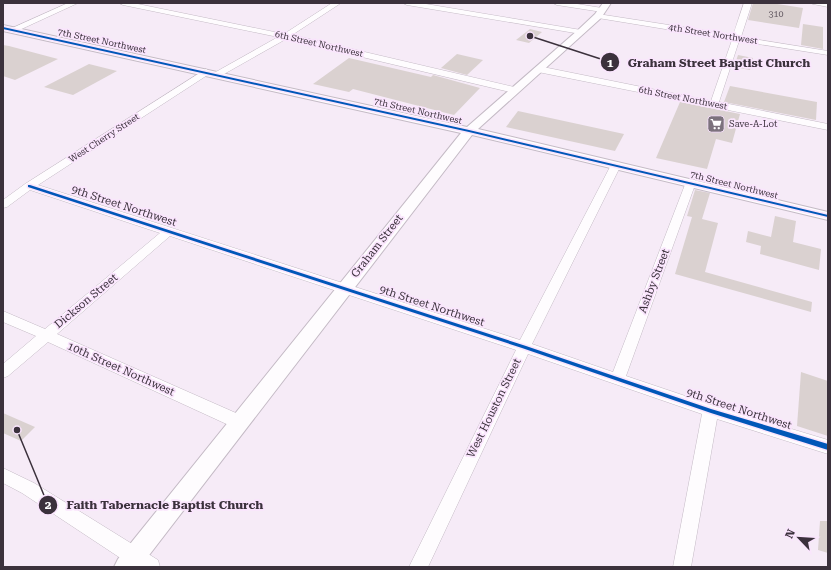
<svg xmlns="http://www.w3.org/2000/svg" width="831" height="570" font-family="'Roboto Serif',serif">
<rect width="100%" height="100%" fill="#f6ebf7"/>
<g fill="#dad1d0">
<polygon points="753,3 771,3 803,8 799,28 748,20"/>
<polygon points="803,24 823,27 823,49 801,45"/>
<polygon points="530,29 542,32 529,43 516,40"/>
<polygon points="3,45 9,46 58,59 15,80 3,76"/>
<polygon points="457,54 483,60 467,75 441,68"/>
<polygon points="738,55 753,58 750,70 734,67"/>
<polygon points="349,58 431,77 433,75 480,88 454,115 353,89 349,92 313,84"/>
<polygon points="89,64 117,71 73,95 44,87"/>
<polygon points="730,86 817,102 816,120 724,102"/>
<polygon points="680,102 740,114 732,143 716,139 707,169 656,158"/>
<polygon points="518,111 624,134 615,151 506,127"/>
<polygon points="695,190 710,193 702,219 718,223 705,272 812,302 811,312 675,274 692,217 687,216"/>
<polygon points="775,216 796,221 793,242 821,249 819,270 760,254 761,246 746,242 748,231 771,237"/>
<polygon points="801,372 828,381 828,436 797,426"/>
<polygon points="3,413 35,427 21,441 3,433"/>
<polygon points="820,521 828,521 828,553 818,550"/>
</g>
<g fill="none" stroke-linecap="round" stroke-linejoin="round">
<defs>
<g id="minor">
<polygon points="68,3 78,3 15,32 12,32 8,30"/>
<polygon points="119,3 133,3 284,34 332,3 341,3 292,35 514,87 518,90 514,93 286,39 217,78 214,77 213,75 214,73 278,37 123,5"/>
<polygon points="403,3 420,3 581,30 585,32 581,34 407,5"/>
<polygon points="553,3 571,3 602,8 606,10 602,12 557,5"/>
<polygon points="744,3 752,3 741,37 828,51 828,55 739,41 719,102 828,124 828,130 538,72 534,69 538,66 711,101 732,40 598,18 594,16 598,14 733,35"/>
<polygon points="811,3 828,3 828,7 813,4"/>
<polygon points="206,69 210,72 209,74 38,185 520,340 611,165 616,162 620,163 621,165 532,344 613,372 686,182 691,179 695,180 696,182 626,376 712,405 828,440 828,454 717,419 691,567 673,567 702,414 528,354 428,567 409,567 516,350 170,236 57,334 245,417 247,422 245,427 239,429 233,427 48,342 8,376 3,378 3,364 36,336 3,322 3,311 45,329 160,233 30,190 7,207 3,208 3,200 25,184"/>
<polygon points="3,468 34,483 158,560 160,567 134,567 22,493 3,483"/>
</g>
<polygon id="tertiary" points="603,3 611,3 601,18 478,129 828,212 828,220 472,135 140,567 114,567 118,559 461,133 3,31 3,25 467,127 578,30 595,14"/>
</defs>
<use href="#minor" stroke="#c4bac5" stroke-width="1"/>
<use href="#tertiary" stroke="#c4bac5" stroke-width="2"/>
<use href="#minor" fill="#fefcfe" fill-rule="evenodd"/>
<use href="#tertiary" fill="#fefcfe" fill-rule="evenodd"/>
<defs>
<g id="cycleway">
<polygon points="3,27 469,130 828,215 828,217 469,132 3,29"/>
<polygon points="28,185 30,185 526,346 711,409 828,444 828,450 711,413 522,348 28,187"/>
</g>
</defs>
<use href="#cycleway" stroke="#fae5fd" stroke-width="3"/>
<use href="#cycleway" fill="#0057b8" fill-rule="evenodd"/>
</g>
<defs>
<symbol id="supermarket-square" viewBox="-11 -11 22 22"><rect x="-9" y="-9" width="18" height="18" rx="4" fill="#7c727d" stroke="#fae5fd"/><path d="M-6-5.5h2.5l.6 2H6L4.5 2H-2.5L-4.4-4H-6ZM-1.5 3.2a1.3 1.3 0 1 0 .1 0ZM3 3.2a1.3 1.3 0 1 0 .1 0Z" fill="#fff"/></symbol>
</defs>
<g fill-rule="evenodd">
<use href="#supermarket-square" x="706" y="114" width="20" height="20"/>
</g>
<g text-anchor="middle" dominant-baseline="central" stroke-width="3.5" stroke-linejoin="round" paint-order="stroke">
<g font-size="9" fill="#635961">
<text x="776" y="14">310</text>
</g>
<g font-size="9" fill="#3b313c" stroke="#fae5fd">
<text transform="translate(713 34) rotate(9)">4th Street Northwest</text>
<text transform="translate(102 41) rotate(12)">7th Street Northwest</text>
<text transform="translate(319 44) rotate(13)">6th Street Northwest</text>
<text transform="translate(683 98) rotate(11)">6th Street Northwest</text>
<text transform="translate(418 111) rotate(13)">7th Street Northwest</text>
<text transform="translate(104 138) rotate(-33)">West Cherry Street</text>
<text transform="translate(734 185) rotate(14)">7th Street Northwest</text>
</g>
<g font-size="9" fill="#3b313c" stroke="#fae5fd" text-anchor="start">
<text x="729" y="124">Save-A-Lot</text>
</g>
<g font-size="11" fill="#3b313c" stroke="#fae5fd">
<text transform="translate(124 206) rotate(18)">9th Street Northwest</text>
<text transform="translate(377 246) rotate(-52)">Graham Street</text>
<text transform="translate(654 281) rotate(-69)">Ashby Street</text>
<text transform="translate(86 301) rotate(-40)">Dickson Street</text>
<text transform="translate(432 306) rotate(18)">9th Street Northwest</text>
<text transform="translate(121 369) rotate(24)">10th Street Northwest</text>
<text transform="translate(494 408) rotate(-64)">West Houston Street</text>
<text transform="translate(739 409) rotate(18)">9th Street Northwest</text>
</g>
</g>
<path fill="none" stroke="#3b313c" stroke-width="1.5" d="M530 36L610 62M17 430L48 505"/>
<g fill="#3b313c" stroke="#fae5fd" stroke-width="1.5">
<circle cx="530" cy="36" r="4"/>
<circle cx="17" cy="430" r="4"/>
<circle cx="610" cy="62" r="10"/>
<circle cx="48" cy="505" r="10"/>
</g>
<g font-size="12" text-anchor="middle" font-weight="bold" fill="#fff">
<text x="610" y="67">1</text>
<text x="48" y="509">2</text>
</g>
<g font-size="12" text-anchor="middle" font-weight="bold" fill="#3b313c" stroke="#fae5fd" stroke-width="3.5" stroke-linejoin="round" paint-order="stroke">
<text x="719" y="67">Graham Street Baptist Church</text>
<text x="165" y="509">Faith Tabernacle Baptist Church</text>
</g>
<rect width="831" height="570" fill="none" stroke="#3b313c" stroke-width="8"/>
<g transform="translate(799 538) rotate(295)" stroke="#fae5fd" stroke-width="3" paint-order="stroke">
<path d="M0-3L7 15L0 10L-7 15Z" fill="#3b313c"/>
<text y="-6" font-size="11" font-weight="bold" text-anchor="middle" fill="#3b313c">N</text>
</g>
</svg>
